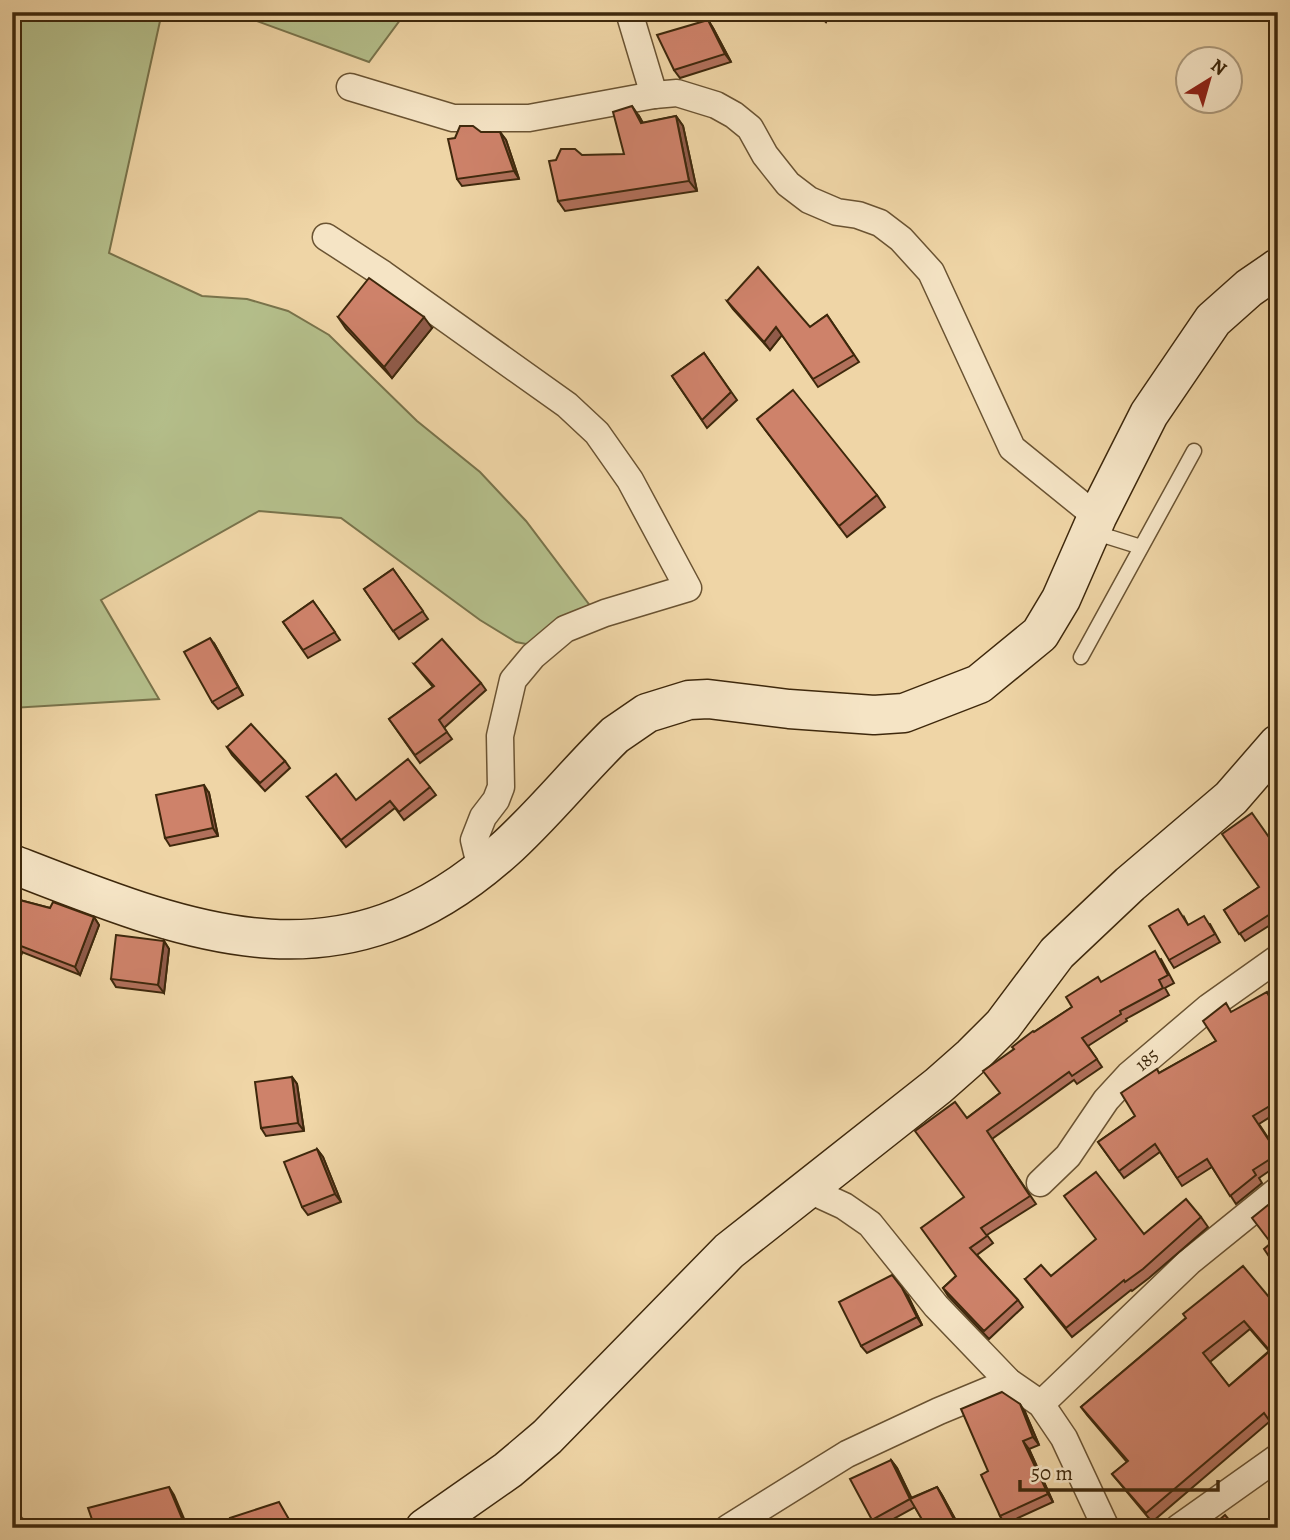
<svg xmlns="http://www.w3.org/2000/svg" width="1290" height="1540" font-family="Alegreya,serif">
<rect width="100%" height="100%" fill="#efd5a6"/>
<filter id="stains"><feTurbulence type="fractalNoise" baseFrequency=".00286" numOctaves="4"/><feColorMatrix values="0 0 0 0 .2 0 0 0 0 .09 0 0 0 0 .02 0 0 0 .5 -.17"/></filter>
<radialGradient id="worn" r=".72"><stop offset=".6" stop-color="#630" stop-opacity="0"/><stop offset="1" stop-color="#630" stop-opacity=".3"/></radialGradient>
<g fill="#b4be8a" stroke="#79734b" stroke-width="2">
<polygon points="12,12 162,12 109,253 202,296 247,299 288,311 329,335 417,421 480,472 526,521 591,607 537,641 526,644 516,642 480,620 341,518 259,511 101,600 159,699 12,708"/>
<polygon points="232,12 406,12 369,62"/>
</g>
<g fill="none" stroke-linecap="round" stroke-linejoin="round">
<defs>
<g id="lane">
<polyline points="1093,532 1141,547"/>
<polyline points="1081,657 1194,451"/>
</g>
<g id="street">
<polyline points="629,12 654,95"/>
<polyline points="350,87 453,118 529,118 654,95 677,93 716,105 734,115 750,128 765,155 788,184 809,200 837,212 858,215 880,223 901,239 931,272 1012,448 1097,517"/>
<polyline points="326,237 383,274 567,405 597,433 630,480 688,588 605,613 565,629 533,656 513,680 500,736 501,787 496,800 483,817 474,840 481,869"/>
<path id="s1" d="M1040 1183 1068 1156 1106 1100 1129 1075 1209 1007 1278 958"/>
<polyline points="807,1189 844,1206 870,1224 936,1306 1009,1382 1041,1404 1064,1438 1106,1528"/>
<polyline points="1041,1404 1189,1262 1278,1190"/>
<polyline points="12,1527 13,1528"/>
<polyline points="728,1528 847,1454 939,1411 1009,1382"/>
<polyline points="1178,1528 1278,1457"/>
</g>
<g id="secondary">
<path d="M12 864C192 934 340 997 504 850 543 815 577 772 615 735L647 713 689 700 708 699 789 709 874 715 904 713 979 684 1040 634 1061 599 1097 517 1149 414 1213 320 1249 288 1278 268"/>
<polyline points="425,1528 508,1470 547,1437 729,1251 938,1086 972,1056 1003,1025 1057,953 1130,884 1231,798 1278,744"/>
</g>
</defs>
<use href="#lane" stroke="#6a5332" stroke-width="17"/>
<use href="#street" stroke="#6a5332" stroke-width="29"/>
<use href="#secondary" stroke="#3e280c" stroke-width="41"/>
<use href="#lane" stroke="#f5e4c5" stroke-width="14"/>
<use href="#street" stroke="#f5e4c5" stroke-width="26"/>
<use href="#secondary" stroke="#f5e4c5" stroke-width="38"/>
</g>
<g fill="#b1705b" stroke="#3e280c" stroke-width="2" fill-rule="evenodd">
<polygon points="812,12 832,12 826,22"/>
<polygon points="708,20 713,28 731,62 680,78 674,70"/>
<polygon points="639,116 643,123 676,116 683,126 697,191 565,211 558,201 624,154"/>
<polygon points="481,132 500,132 506,140 519,179 462,186 457,179"/>
<polygon points="727,301 810,327 827,315 859,362 818,387 782,335 770,350 733,309"/>
<polygon points="338,317 432,328 392,378 346,329"/>
<polygon points="704,353 737,400 707,428 672,376"/>
<polygon points="757,419 877,495 885,507 847,537"/>
<polygon points="393,569 428,619 399,639 364,589"/>
<polygon points="313,601 340,640 308,658 283,622"/>
<polygon points="215,645 243,695 218,709 212,702"/>
<polygon points="414,664 481,683 486,690 444,728 452,739 420,763 389,719 433,687"/>
<polygon points="227,747 285,761 290,768 265,791 232,755"/>
<polygon points="430,787 436,795 404,820 395,808 346,847 307,797 356,800"/>
<polygon points="209,793 218,836 170,846 165,838"/>
<polygon points="1278,850 1278,920 1245,941 1224,910 1259,887"/>
<polygon points="12,898 50,908 94,917 99,925 80,975 22,952 19,963 12,961"/>
<polygon points="1184,917 1188,925 1210,924 1220,942 1174,968 1169,960"/>
<polygon points="164,941 169,949 164,993 116,987 111,979"/>
<polygon points="1161,959 1174,983 1165,988 1169,995 1126,1019 1127,1021 1088,1046 1102,1067 1077,1084 1074,1080 992,1139 1036,1204 987,1235 993,1243 977,1255 1018,1300 1023,1307 989,1339 948,1296 943,1288 956,1276 964,1197 967,1118 1000,1093 1014,1049 1034,1032 1072,1007 1101,982"/>
<polygon points="1278,990 1278,1112 1259,1124 1278,1153 1278,1165 1259,1178 1262,1183 1236,1204 1212,1167 1182,1186 1160,1152 1124,1178 1098,1142 1135,1116 1159,1073 1216,1041 1232,1012 1269,996"/>
<polygon points="292,1077 297,1084 304,1131 266,1136 261,1128"/>
<polygon points="317,1149 323,1157 341,1202 308,1215 302,1207"/>
<polygon points="1201,1217 1208,1227 1149,1278 1132,1291 1131,1290 1072,1337 1025,1279 1051,1276 1144,1234"/>
<polygon points="908,1296 922,1325 867,1353 861,1346"/>
<path d="M1278 1300V1426L1275 1428 1269 1422 1152 1522 1112 1474 1127 1462 1087 1415 1081 1407 1186 1318 1274 1303ZM1250 1329 1269 1351 1229 1386 1210 1362Z"/>
<polygon points="1025,1412 1039,1445 1029,1449 1053,1502 1005,1524 1000,1516 988,1471"/>
<polygon points="891,1460 897,1468 911,1498 937,1487 942,1495 960,1528 927,1528 915,1507 877,1528 872,1520"/>
</g>
<g fill="#905b4a" stroke="#3e280c" stroke-width="2">
<polygon points="819,12 832,12 826,22"/>
<polygon points="708,20 713,28 731,62 725,54"/>
<polygon points="632,106 639,116 648,133 641,123"/>
<polygon points="676,116 683,126 697,191 689,181"/>
<polygon points="500,132 506,140 519,179 514,171"/>
<polygon points="424,317 432,328 392,378 384,367"/>
<polygon points="776,327 782,335 770,350 764,342"/>
<polygon points="210,638 215,645 243,695 238,687"/>
<polygon points="204,785 209,793 218,836 213,828"/>
<polygon points="94,917 99,925 80,975 75,967"/>
<polygon points="164,941 169,949 164,993 158,985"/>
<polygon points="16,944 22,952 19,963 13,955"/>
<polygon points="292,1077 297,1084 304,1131 298,1123"/>
<polygon points="317,1149 323,1157 341,1202 335,1194"/>
<polygon points="902,1288 908,1296 922,1325 917,1317"/>
<polygon points="1020,1404 1025,1412 1039,1445 1033,1437"/>
<polygon points="1023,1441 1029,1449 1053,1502 1048,1494"/>
<polygon points="891,1460 897,1468 916,1507 910,1499"/>
<polygon points="169,1487 174,1495 188,1528 186,1528"/>
<polygon points="937,1487 942,1495 960,1528 957,1525"/>
</g>
<g fill="#ce826a" stroke="#3e280c" stroke-width="2" fill-rule="evenodd">
<polygon points="708,20 725,54 674,70 657,35"/>
<polygon points="632,106 641,123 676,116 689,181 558,201 549,161 556,160 561,149 575,149 582,155 624,154 613,112"/>
<polygon points="460,126 473,126 481,132 500,132 514,171 457,179 448,139 455,138"/>
<polygon points="758,267 810,327 827,315 854,355 813,379 776,327 764,342 727,301"/>
<polygon points="369,278 424,317 384,367 338,317"/>
<polygon points="704,353 731,392 702,420 672,376"/>
<polygon points="793,390 877,495 839,526 757,419"/>
<polygon points="393,569 423,611 393,631 364,589"/>
<polygon points="313,601 335,632 303,650 283,622"/>
<polygon points="210,638 238,687 212,702 184,652"/>
<polygon points="442,639 481,683 439,720 447,732 415,755 389,719 434,686 414,664"/>
<polygon points="251,724 285,761 260,783 227,747"/>
<polygon points="408,759 430,787 399,812 390,801 341,840 307,797 336,774 356,800"/>
<polygon points="204,785 213,828 165,838 156,795"/>
<polygon points="1252,813 1278,850 1278,909 1239,934 1224,910 1259,887 1222,834"/>
<polygon points="12,898 50,908 53,902 94,917 75,967 16,944 13,955 12,955"/>
<polygon points="1178,909 1188,925 1204,916 1215,934 1169,960 1149,926"/>
<polygon points="116,935 164,941 158,985 111,979"/>
<polygon points="1155,951 1168,975 1159,980 1163,988 1120,1011 1121,1014 1082,1038 1097,1059 1072,1076 1069,1072 987,1131 1030,1196 981,1228 987,1236 970,1248 1018,1300 984,1331 943,1288 956,1276 921,1228 964,1197 915,1131 955,1102 967,1118 1000,1093 983,1071 1014,1049 1012,1047 1033,1031 1034,1032 1072,1007 1066,997 1098,977 1101,982"/>
<polygon points="1278,990 1278,1101 1253,1116 1278,1154 1253,1170 1256,1175 1230,1196 1207,1159 1177,1178 1155,1144 1119,1171 1098,1142 1135,1116 1121,1093 1157,1069 1159,1073 1216,1041 1203,1021 1226,1003 1231,1012 1267,992 1269,996"/>
<polygon points="292,1077 298,1123 261,1128 255,1082"/>
<polygon points="317,1149 335,1194 302,1207 284,1162"/>
<polygon points="1096,1172 1144,1234 1186,1199 1201,1217 1143,1269 1125,1282 1124,1280 1066,1328 1025,1279 1041,1265 1051,1276 1096,1239 1064,1196"/>
<polygon points="1268,1205 1278,1216 1278,1270 1264,1249 1271,1243 1252,1218"/>
<path d="M1243 1266 1274 1303 1278 1300V1412L1269 1420 1264 1413 1146 1513 1112 1474 1128 1461 1081 1407 1186 1318 1183 1314ZM1244 1321 1270 1351 1229 1386 1203 1353Z"/>
<polygon points="892,1275 902,1288 917,1317 861,1346 839,1302"/>
<polygon points="1002,1392 1020,1404 1033,1437 1023,1441 1048,1494 1000,1516 981,1475 988,1471 961,1409"/>
<polygon points="891,1460 910,1499 872,1520 850,1479"/>
<polygon points="169,1487 186,1528 95,1528 88,1508"/>
<polygon points="937,1487 957,1525 951,1528 927,1528 910,1499"/>
<polygon points="279,1502 294,1528 233,1528 230,1518"/>
<polygon points="1225,1515 1236,1528 1210,1528"/>
</g>
<g text-anchor="middle" dominant-baseline="central" stroke-width="7" stroke-linejoin="round" paint-order="stroke">
<g font-size="19" fill="#3e280c" stroke="#f5e4c5">
<text stroke="none"><textPath href="#s1" startOffset="164">185</textPath></text>
</g>
</g>
<rect width="1290" height="1540" fill="none" stroke="#efd5a6" stroke-width="42"/>
<rect x="14" y="14" width="1262" height="1512" fill="none" stroke="#3e280c" stroke-width="3.5"/>
<rect x="21" y="21" width="1248" height="1498" fill="none" stroke="#3e280c" stroke-width="2"/>
<g transform="translate(1209 80) rotate(37)"><circle r="33" fill="#f5e4c5" stroke="#ac997b" stroke-width="2"/>
<path d="M0-5L12 26L0 18L-12 26Z" fill="#8f2418"/>
<text y="-10" font-size="19" font-weight="bold" text-anchor="middle" fill="#3e280c">N</text>
</g>
<path d="M1020 1480v10h198v-10" fill="none" stroke="#3e280c" stroke-width="3.5"/>
<text x="1031" y="1480" font-size="21" fill="#3e280c" stroke="#f5e4c5" stroke-width="5" paint-order="stroke">50 m</text>
<rect width="100%" height="100%" filter="url(#stains)"/>
<rect width="100%" height="100%" fill="url(#worn)"/>
</svg>
